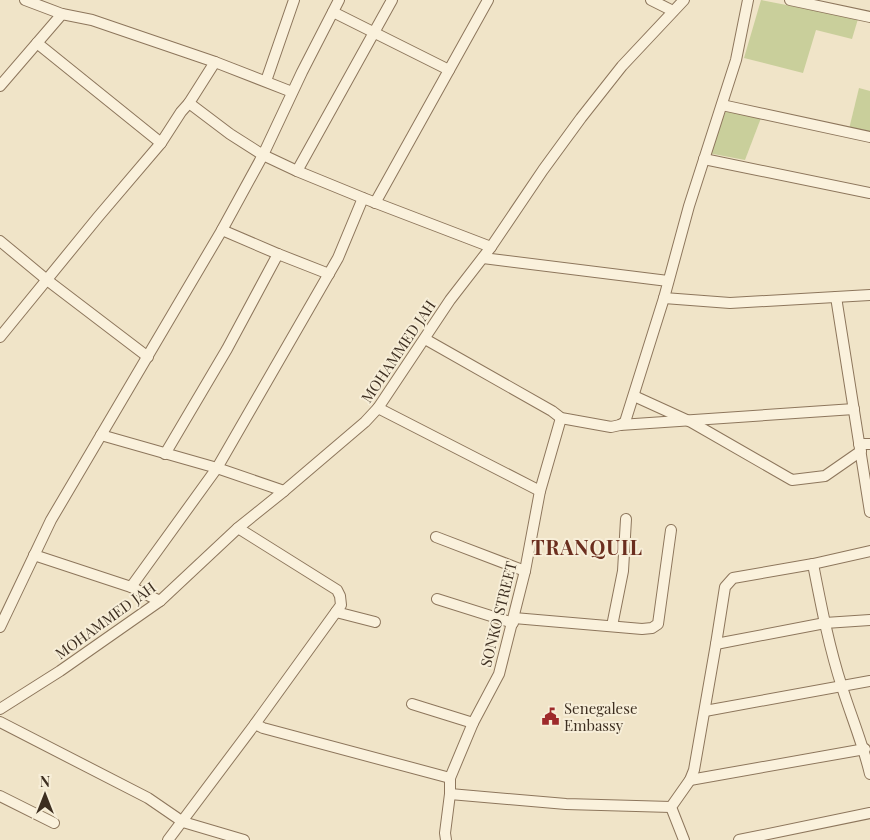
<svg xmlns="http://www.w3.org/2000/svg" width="870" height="840" font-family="'Playfair Display',serif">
<rect width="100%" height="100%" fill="#f0e4c8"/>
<g fill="#c9cf9b">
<polygon points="761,0 858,19 852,39 816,30 803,73 744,58"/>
<polygon points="859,88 870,91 870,133 849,129"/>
<polygon points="726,111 761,118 745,160 708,153"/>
</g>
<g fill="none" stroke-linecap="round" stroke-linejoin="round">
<defs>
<g id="minor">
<polyline points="25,0 62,14"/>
<polyline points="651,0 673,11"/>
<polyline points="790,0 870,17"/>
<polyline points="333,12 449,70"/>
<polyline points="37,43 161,143"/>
<polyline points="215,62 292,92"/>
<polyline points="266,81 294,0"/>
<polyline points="0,86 62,14 92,20 215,62 189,103 230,134 263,155 297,171 363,198 491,247"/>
<polyline points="722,105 870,137"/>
<polyline points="704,159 870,193"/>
<polyline points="297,171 392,0"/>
<polyline points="375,203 488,0"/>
<polyline points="222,230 278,254 329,274"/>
<polyline points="0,241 47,280 148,357"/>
<polyline points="483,258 668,281"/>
<polyline points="836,297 870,512"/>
<polyline points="664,298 730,303 870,295"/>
<polyline points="0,337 98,217 161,143 181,112 189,103"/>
<polyline points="425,339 552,411 561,418 611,427 620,425 625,422 664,298 689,206 736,60 748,0"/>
<polyline points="634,396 691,422 792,480 825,476 861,451"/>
<polyline points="378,408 540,491"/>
<polyline points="620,425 854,409"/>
<polyline points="101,435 217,468 284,491"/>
<polyline points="859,444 870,444"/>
<polyline points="165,454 227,349 278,254"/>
<polyline points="238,528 337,590 340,596 341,605 255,724 263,728 450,778"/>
<polyline points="436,537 525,571"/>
<polyline points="34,555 131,587 160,601"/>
<path d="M813 564C821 605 829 647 842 687 851 716 863 744 870 774"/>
<polyline points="131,587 217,468 338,258 363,198"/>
<polyline points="437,599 513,623"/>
<polyline points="336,612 375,622"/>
<polyline points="514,618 642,629 652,628 658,624 671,530"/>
<polyline points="612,626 623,571 626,519"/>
<polyline points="0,627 51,520 222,230 263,155 302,72 339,0"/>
<polyline points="716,644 825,623 870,620"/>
<polyline points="412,704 473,723"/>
<polyline points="0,709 60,671 160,601 238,528 284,491 365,422 378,408 450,300 491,247 543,170 581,118 622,66 684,0"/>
<polyline points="705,711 870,681"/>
<polyline points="0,722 148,798 183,822 244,840"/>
<polyline points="690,780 865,749"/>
<polyline points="450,794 566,804 671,807"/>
<polyline points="0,796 54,823"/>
<polyline points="168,840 255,724"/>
<polyline points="446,840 445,833 450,794 450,778 473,723 499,674 525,571 540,491 561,418"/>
<polyline points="684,840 671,807 690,780 694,770 716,644 725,587 733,578 813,564 870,551"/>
<polyline points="739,840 870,813"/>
</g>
</defs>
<use href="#minor" stroke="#8d765c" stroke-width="12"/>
<use href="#minor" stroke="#faf1dc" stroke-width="10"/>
</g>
<defs>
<symbol id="civic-bare" viewBox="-9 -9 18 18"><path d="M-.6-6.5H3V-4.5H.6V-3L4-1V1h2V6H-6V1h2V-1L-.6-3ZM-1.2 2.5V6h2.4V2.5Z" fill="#9e2a2b" stroke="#f7eed8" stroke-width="2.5" paint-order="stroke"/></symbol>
</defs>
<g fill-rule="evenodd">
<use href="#civic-bare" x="538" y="704" width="25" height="25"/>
</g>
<g text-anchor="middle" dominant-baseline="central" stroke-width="4" stroke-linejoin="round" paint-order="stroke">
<g font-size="15" fill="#3d2e20" stroke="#f7eed8">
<text transform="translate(398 351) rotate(-56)">MOHAMMED JAH</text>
<text transform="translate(498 614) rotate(-76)">SONKO STREET</text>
<text transform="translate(105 620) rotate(-36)">MOHAMMED JAH</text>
</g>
<g font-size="15" fill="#3d2e20" stroke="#f7eed8" text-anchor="start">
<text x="564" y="708">Senegalese<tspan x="564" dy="17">Embassy</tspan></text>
</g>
<g font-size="20" font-weight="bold" letter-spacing="1" fill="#6b2e1e" stroke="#f7eed8">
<text x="587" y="546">TRANQUIL</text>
</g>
</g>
<g transform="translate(45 795)" stroke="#f7eed8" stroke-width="4" paint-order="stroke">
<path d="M0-4L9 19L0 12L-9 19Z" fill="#3d2e20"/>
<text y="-8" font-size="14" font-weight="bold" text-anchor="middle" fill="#3d2e20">N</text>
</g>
</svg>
